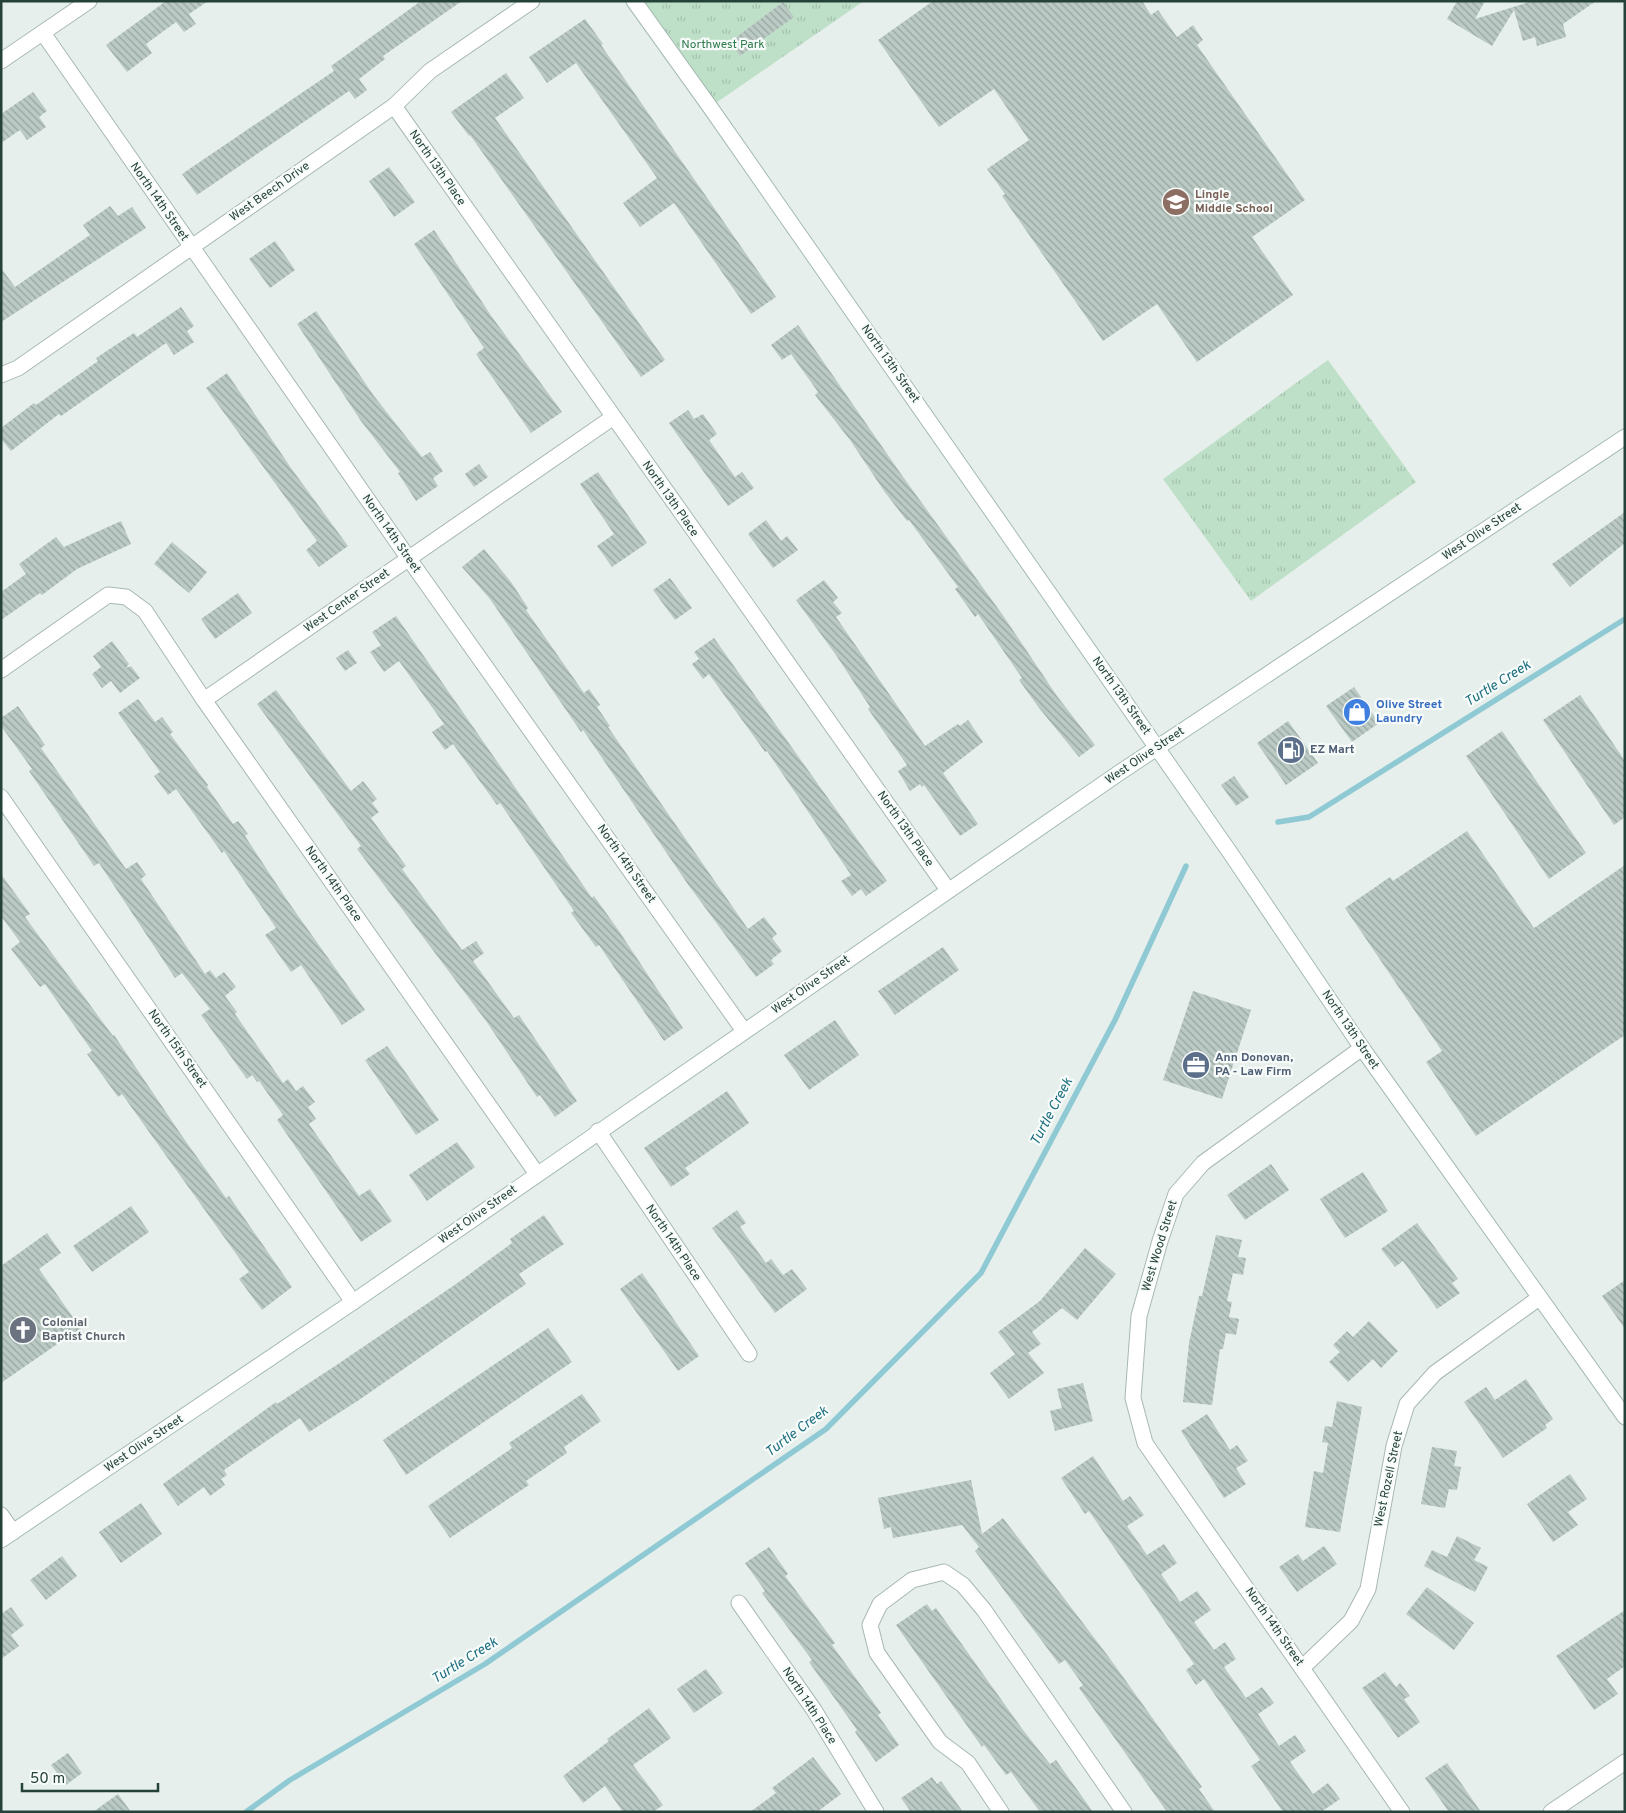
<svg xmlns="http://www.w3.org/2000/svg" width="1626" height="1813" font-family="Overpass,sans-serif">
<defs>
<pattern id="park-tufts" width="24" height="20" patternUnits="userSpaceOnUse" patternTransform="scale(1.25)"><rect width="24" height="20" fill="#bfe0c8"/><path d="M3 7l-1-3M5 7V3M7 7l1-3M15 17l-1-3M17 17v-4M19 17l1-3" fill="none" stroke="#a4c1ad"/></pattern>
<pattern id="building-back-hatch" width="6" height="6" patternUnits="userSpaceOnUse" patternTransform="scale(1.25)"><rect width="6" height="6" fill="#bbcac4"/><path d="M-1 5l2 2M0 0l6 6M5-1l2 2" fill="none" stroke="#98a6a0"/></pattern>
</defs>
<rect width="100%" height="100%" fill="#e6efeb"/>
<g fill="url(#park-tufts)">
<polygon points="636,1 864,1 710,107"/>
<polygon points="1328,360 1416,482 1251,601 1163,479"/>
</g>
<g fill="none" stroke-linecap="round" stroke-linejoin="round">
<g stroke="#8ec9d4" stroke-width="5.5">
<polyline points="1278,822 1309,817 1625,619"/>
<polyline points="246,1812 290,1780 485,1664 826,1429 981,1273 1115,1020 1186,866"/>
</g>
</g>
<g fill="url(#building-back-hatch)">
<polygon points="166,1 208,1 189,14 196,24 184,32 176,22 146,44 152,53 127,72 106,45"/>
<polygon points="421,1 462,1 383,56 385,59 359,79 367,90 355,99 349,91 197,195 182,174 334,71 331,66"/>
<polygon points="933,1 1142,1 1151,15 1158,10 1177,37 1193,25 1203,40 1197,45 1305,200 1252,237 1293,295 1197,362 1157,304 1103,341 1002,196 1005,194 987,169 1029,140 994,89 939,127 878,40"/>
<polygon points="1457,1 1485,1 1475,19 1532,1 1596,1 1563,24 1566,37 1537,46 1535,37 1523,41 1514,10 1492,46 1447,19"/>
<polygon points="783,2 794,17 740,56 730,42"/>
<polygon points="585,19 603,44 601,45 776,297 751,314 674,203 640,227 623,203 657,178 576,63 547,83 529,57"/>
<polygon points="506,73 524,98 495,118 665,360 641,377 470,135 469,136 451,112"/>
<polygon points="33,92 47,111 39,117 46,127 27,140 20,130 1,143 1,114"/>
<polygon points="389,167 415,202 394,217 369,181"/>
<polygon points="110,206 118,216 132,207 146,228 1,322 1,268 15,287 90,235 83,225"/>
<polygon points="434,230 492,317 562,412 531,433 476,354 484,348 414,244"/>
<polygon points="275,241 295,270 270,288 249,259"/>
<polygon points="181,307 194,326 187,331 194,342 174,355 166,343 61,416 59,414 11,451 1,439 1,428 34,403 36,405 98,361 96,358 134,333 137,337"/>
<polygon points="316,311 374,396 422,457 430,452 443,471 433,478 438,486 416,501 398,473 400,472 361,421 297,324"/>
<polygon points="798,325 901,474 1002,614 1057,696 1095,745 1079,757 1039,708 1019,680 1022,678 978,614 975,617 955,589 958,587 909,520 907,521 884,491 850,440 815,395 818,392 791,354 782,360 771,345"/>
<polygon points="227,373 291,468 348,546 319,567 306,550 317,541 206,388"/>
<polygon points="688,410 694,419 703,414 717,434 709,440 735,477 742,472 754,488 728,506 669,423"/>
<polygon points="479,464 488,477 474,487 465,474"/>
<polygon points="598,472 647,543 612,567 597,546 614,534 580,484"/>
<polygon points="1625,512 1625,543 1570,587 1552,564"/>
<polygon points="766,520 781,541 787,536 798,550 773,568 748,534"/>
<polygon points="121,521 131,544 77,569 42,595 40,593 1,620 1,592 26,574 19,564 56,537 64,547"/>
<polygon points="172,542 207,572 189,593 154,564"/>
<polygon points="484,549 511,582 528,608 526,610 584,693 589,689 600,705 597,707 610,726 608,727 748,929 764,917 777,934 772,938 782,951 771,960 774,964 756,977 687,883 583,730 581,732 490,599 462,567"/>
<polygon points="670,578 692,608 675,620 653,590"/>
<polygon points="824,580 838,598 833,602 842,613 836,617 925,746 958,724 960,726 968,720 983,742 943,773 978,824 960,836 924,785 922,787 920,784 910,791 898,771 907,765 868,709 870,707 836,655 796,600"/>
<polygon points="238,593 252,613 215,639 201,619"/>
<polygon points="396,616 592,898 594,896 619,931 683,1028 664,1041 599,945 596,947 571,913 574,911 500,803 497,805 453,744 445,750 432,732 444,724 399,661 384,672 370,652 381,645 372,632"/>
<polygon points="714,638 887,881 866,896 861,889 852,896 841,881 851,875 767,751 765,752 709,674 703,679 692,664 699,659 694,652"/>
<polygon points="112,641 129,664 126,668 131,666 140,678 120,693 111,681 102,688 92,674 101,667 93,656"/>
<polygon points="348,650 357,663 345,671 336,658"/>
<polygon points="1354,687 1379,723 1352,742 1326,706"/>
<polygon points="276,690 351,791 363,781 377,799 372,803 379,812 371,818 406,866 402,869 462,950 476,941 484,953 473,961 514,1018 519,1015 577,1101 555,1117 540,1095 537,1097 486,1021 357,849 361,846 257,704"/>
<polygon points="1580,695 1625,761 1625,817 1614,825 1543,720"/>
<polygon points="138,699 155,722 162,717 173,732 170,734 208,785 207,787 233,824 238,821 248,834 245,836 287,900 365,1010 342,1025 301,965 291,972 265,935 276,928 224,851 222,853 176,789 168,795 154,776 160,772 118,713"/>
<polygon points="18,706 45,745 41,748 126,869 137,862 146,875 141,879 205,974 210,970 216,978 224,972 236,987 225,996 237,1012 235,1014 283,1083 288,1079 296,1091 303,1086 315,1102 308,1107 316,1119 309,1124 359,1196 370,1189 392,1221 361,1242 277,1120 283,1115 259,1081 257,1082 252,1075 247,1079 201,1015 210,1009 182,973 175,978 99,863 94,866 29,771 32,769 1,726 1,718"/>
<polygon points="1288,721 1318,763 1286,785 1257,743"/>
<polygon points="1502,731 1586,853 1549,879 1466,756"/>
<polygon points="1234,776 1249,797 1236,806 1221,785"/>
<polygon points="1467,831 1534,928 1625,865 1625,1035 1476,1136 1426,1062 1442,1051 1345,908 1390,877 1393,881"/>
<polygon points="1,874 30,914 25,917 113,1036 114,1035 180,1133 226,1198 229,1196 292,1287 262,1310 239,1279 249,1272 122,1094 118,1097 87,1054 92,1051 45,984 40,987 11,949 20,942 1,916"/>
<polygon points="943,947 959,970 895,1015 878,991"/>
<polygon points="1193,991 1251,1010 1222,1099 1163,1080"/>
<polygon points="835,1020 859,1055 809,1090 784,1055"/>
<polygon points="387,1046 439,1120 416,1135 365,1060"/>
<polygon points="727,1091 749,1123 685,1168 690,1174 671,1187 644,1148"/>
<polygon points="457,1142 475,1167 427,1201 409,1175"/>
<polygon points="1271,1164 1289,1190 1245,1220 1227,1195"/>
<polygon points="1363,1172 1388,1211 1345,1238 1320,1199"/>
<polygon points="131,1206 149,1232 92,1272 73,1246"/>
<polygon points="737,1210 746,1223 740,1227 766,1263 771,1259 783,1275 792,1269 807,1289 775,1313 712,1228"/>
<polygon points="544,1215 564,1244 519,1274 526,1284 359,1400 309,1432 300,1418 224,1470 227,1475 221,1479 225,1485 210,1496 204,1487 178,1506 163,1484 276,1402 277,1404 335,1366 456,1284 512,1243 510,1239"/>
<polygon points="1417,1223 1458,1279 1452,1283 1460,1293 1437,1309 1403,1261 1395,1267 1381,1249"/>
<polygon points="47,1233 61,1253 39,1269 84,1333 70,1343 66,1338 1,1383 1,1266"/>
<polygon points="1216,1235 1242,1240 1238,1257 1246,1258 1243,1275 1233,1273 1227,1301 1232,1302 1229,1317 1239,1319 1236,1335 1226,1333 1223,1349 1220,1349 1212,1405 1183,1402 1189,1343 1199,1296 1202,1296"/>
<polygon points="1085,1248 1116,1274 1077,1320 1062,1308 1032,1332 1041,1344 1028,1353 1044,1373 1009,1399 990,1373 1015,1354 998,1332 1040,1301"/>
<polygon points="642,1273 699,1356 678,1371 620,1289"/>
<polygon points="1625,1280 1625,1329 1602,1296"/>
<polygon points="1369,1321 1398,1351 1381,1368 1373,1359 1348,1382 1329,1362 1340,1352 1333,1345 1347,1331 1353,1337"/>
<polygon points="548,1328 572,1362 406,1475 383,1440"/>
<polygon points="1526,1379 1553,1419 1545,1425 1547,1428 1503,1458 1464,1402 1486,1387 1495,1400"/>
<polygon points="1083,1383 1093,1421 1055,1431 1050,1411 1062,1408 1057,1389"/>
<polygon points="582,1394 601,1421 564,1447 567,1453 526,1481 529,1485 450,1538 428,1506 512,1448 509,1443"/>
<polygon points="1337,1401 1362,1407 1340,1532 1305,1527 1314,1471 1323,1473 1328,1443 1322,1442 1325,1426 1332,1427"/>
<polygon points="1207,1414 1230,1450 1237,1445 1248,1461 1236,1468 1246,1484 1224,1498 1181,1431"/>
<polygon points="1432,1447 1457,1451 1454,1466 1461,1467 1457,1490 1449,1489 1445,1508 1421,1504"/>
<polygon points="1093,1456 1123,1501 1130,1496 1144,1515 1127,1526 1147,1555 1164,1544 1177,1563 1161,1574 1180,1602 1197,1591 1211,1610 1194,1622 1214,1650 1225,1642 1236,1659 1224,1667 1246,1698 1262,1687 1274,1703 1258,1714 1279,1746 1295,1735 1306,1751 1290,1762 1313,1794 1328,1783 1340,1799 1321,1812 1283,1812 1251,1766 1260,1760 1204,1679 1196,1685 1186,1670 1194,1664 1089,1511 1085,1514 1061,1478"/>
<polygon points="1570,1474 1587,1499 1568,1512 1578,1525 1553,1542 1527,1504"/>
<polygon points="971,1480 982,1534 1003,1518 1108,1656 1202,1787 1199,1789 1215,1812 1167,1812 1079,1688 1083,1685 1065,1660 1059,1664 1050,1652 975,1551 979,1547 962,1525 893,1538 891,1527 884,1529 878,1498"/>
<polygon points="141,1503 162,1534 121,1563 99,1532"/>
<polygon points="1457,1536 1481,1548 1474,1560 1488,1567 1475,1592 1424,1566 1432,1550 1447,1557"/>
<polygon points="1324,1546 1337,1564 1297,1592 1279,1567 1298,1554 1303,1561"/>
<polygon points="769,1547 788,1574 785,1576 835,1643 832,1645 881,1713 878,1715 899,1745 876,1762 855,1732 857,1730 809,1662 812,1660 762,1593 765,1591 745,1563"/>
<polygon points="62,1556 77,1576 46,1600 30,1580"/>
<polygon points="1427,1587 1474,1623 1454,1650 1406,1614"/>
<polygon points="927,1604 932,1611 936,1608 1023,1730 1050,1764 1056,1760 1093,1812 1040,1812 1011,1772 1006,1775 984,1745 982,1747 896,1625"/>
<polygon points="11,1607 24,1625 11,1635 19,1646 1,1659 1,1614"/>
<polygon points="1625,1610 1625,1666 1607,1679 1618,1694 1594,1710 1556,1656"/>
<polygon points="706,1669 723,1693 694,1713 677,1689"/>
<polygon points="1385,1672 1396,1687 1400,1683 1410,1696 1404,1699 1420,1722 1398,1738 1362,1688"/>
<polygon points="649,1708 671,1738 633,1765 663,1805 653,1812 623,1812 605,1786 583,1803 563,1776 609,1741 607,1739"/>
<polygon points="68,1753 82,1773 66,1785 51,1765"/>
<polygon points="813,1757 841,1794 817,1812 750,1812 776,1793 772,1788"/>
<polygon points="1447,1763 1481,1812 1449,1812 1425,1778"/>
<polygon points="932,1777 937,1784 941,1781 963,1812 911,1812 901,1798"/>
<polygon points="118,1794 131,1812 93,1812"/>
</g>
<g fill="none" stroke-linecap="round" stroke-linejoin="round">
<defs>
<g id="street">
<polyline points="43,33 409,559 744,1031"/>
<polyline points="1,61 89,1"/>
<polyline points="394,106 948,890"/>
<polyline points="1,375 18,368 394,106 430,71 532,1"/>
<polyline points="1,670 108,595 126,597 145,611 204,700 537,1174"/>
<polyline points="204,700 612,418"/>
<polyline points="1,797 353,1302"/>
<polyline points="1362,1048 1203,1163 1176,1194 1160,1241 1139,1316 1133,1398 1145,1443 1402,1812"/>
<polyline points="598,1131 749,1354"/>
<polyline points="1,1515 13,1532"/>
<polyline points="739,1603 814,1710 876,1812"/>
<polyline points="1302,1668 1351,1621 1368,1589 1394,1446 1407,1404 1435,1373 1539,1298"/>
<polyline points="1001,1812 968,1763 940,1742 877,1653 870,1625 880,1604 912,1580 944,1572 963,1585 984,1610 1124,1812"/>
<polyline points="1551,1812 1625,1762"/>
</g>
<g id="secondary">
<polyline points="634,1 710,107 1231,854 1362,1048 1625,1417"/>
<polyline points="1,1540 353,1302 1119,773 1625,437"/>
</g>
</defs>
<use href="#street" stroke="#a8b8b2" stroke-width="17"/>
<use href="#secondary" stroke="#a4bbb3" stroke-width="17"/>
<use href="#street" stroke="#fff" stroke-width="15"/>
<use href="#secondary" stroke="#fff" stroke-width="15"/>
</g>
<defs>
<symbol id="school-disc" viewBox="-11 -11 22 22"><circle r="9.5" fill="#8d6e63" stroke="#f7fbf9"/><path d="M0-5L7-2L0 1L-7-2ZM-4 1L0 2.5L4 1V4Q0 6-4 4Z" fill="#fff"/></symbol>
<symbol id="shop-disc" viewBox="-11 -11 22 22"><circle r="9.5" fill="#3f7fe0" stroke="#f7fbf9"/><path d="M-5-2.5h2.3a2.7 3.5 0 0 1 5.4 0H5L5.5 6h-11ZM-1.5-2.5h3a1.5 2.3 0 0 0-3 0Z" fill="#fff"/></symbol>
<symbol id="fuel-disc" viewBox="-11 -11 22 22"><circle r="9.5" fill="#5c6f8a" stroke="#f7fbf9"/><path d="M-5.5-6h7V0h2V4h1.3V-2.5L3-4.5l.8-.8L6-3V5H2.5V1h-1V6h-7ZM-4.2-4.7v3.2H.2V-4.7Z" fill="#fff"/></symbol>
<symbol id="office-disc" viewBox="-11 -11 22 22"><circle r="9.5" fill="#5c6f8a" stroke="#f7fbf9"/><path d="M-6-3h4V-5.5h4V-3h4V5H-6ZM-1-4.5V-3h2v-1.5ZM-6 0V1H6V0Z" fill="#fff"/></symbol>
<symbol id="church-disc" viewBox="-11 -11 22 22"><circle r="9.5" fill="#6b7280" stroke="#f7fbf9"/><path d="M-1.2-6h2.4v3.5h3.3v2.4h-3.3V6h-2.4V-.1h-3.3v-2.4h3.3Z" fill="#fff"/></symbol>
</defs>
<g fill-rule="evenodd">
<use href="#school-disc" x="1160" y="186" width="32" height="32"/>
<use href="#shop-disc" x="1341" y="696" width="32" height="32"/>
<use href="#fuel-disc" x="1275" y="734" width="32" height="32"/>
<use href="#office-disc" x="1180" y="1049" width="32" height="32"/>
<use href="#church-disc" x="7" y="1314" width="32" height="32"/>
</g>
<g text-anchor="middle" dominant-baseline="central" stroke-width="4.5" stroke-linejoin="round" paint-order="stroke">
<g font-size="12" fill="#2d7a4b" stroke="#f7fbf9">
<text x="723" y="45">Northwest Park</text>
</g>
<g font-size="12" fill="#24423a" stroke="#f7fbf9">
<text transform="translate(437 168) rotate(55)">North 13th Place</text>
<text transform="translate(270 192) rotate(-35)">West Beech Drive</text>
<text transform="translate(159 202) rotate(55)">North 14th Street</text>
<text transform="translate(890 364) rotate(55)">North 13th Street</text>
<text transform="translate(670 499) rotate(55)">North 13th Place</text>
<text transform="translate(1482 532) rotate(-34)">West Olive Street</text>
<text transform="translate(391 534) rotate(55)">North 14th Street</text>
<text transform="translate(347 601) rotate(-35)">West Center Street</text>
<text transform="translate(1121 696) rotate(55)">North 13th Street</text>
<text transform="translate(1145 756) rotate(-34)">West Olive Street</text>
<text transform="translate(905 829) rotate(55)">North 13th Place</text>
<text transform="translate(626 864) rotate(55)">North 14th Street</text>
<text transform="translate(333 884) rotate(55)">North 14th Place</text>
<text transform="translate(811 985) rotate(-35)">West Olive Street</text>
<text transform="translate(1350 1030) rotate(56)">North 13th Street</text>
<text transform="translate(177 1049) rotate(55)">North 15th Street</text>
<text transform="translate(478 1215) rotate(-35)">West Olive Street</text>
<text transform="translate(673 1243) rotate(56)">North 14th Place</text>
<text transform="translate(1160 1246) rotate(-73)">West Wood Street</text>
<text transform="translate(144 1444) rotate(-34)">West Olive Street</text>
<text transform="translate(1389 1479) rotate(-78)">West Rozell Street</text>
<text transform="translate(1274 1627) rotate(55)">North 14th Street</text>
<text transform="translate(809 1706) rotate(57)">North 14th Place</text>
</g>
<g font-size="12" font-weight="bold" fill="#785e54" stroke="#f7fbf9" text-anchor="start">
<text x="1195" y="195">Lingle<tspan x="1195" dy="14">Middle School</tspan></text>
</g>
<g font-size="12" font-weight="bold" fill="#366cbe" stroke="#f7fbf9" text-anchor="start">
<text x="1376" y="705">Olive Street<tspan x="1376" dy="14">Laundry</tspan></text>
</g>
<g font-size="12" font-weight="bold" fill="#4e5e75" stroke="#f7fbf9" text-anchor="start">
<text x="1310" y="750">EZ Mart</text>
<text x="1215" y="1058">Ann Donovan,<tspan x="1215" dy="14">PA - Law Firm</tspan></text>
</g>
<g font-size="12" font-weight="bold" fill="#5b616d" stroke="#f7fbf9" text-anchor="start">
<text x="42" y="1323">Colonial<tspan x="42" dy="14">Baptist Church</tspan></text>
</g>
<g font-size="14" font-style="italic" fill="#1c6f80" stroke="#f7fbf9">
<text transform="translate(1498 684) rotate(-32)">Turtle Creek</text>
<text transform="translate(1052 1112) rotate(-62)">Turtle Creek</text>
<text transform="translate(797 1432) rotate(-37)">Turtle Creek</text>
<text transform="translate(465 1661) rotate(-32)">Turtle Creek</text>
</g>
</g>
<rect width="1626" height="1813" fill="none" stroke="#24423a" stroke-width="5"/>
<path d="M22 1783v8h136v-8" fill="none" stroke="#24423a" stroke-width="2.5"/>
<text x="30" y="1783" font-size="15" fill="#24423a" stroke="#f7fbf9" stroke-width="4" paint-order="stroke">50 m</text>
</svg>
